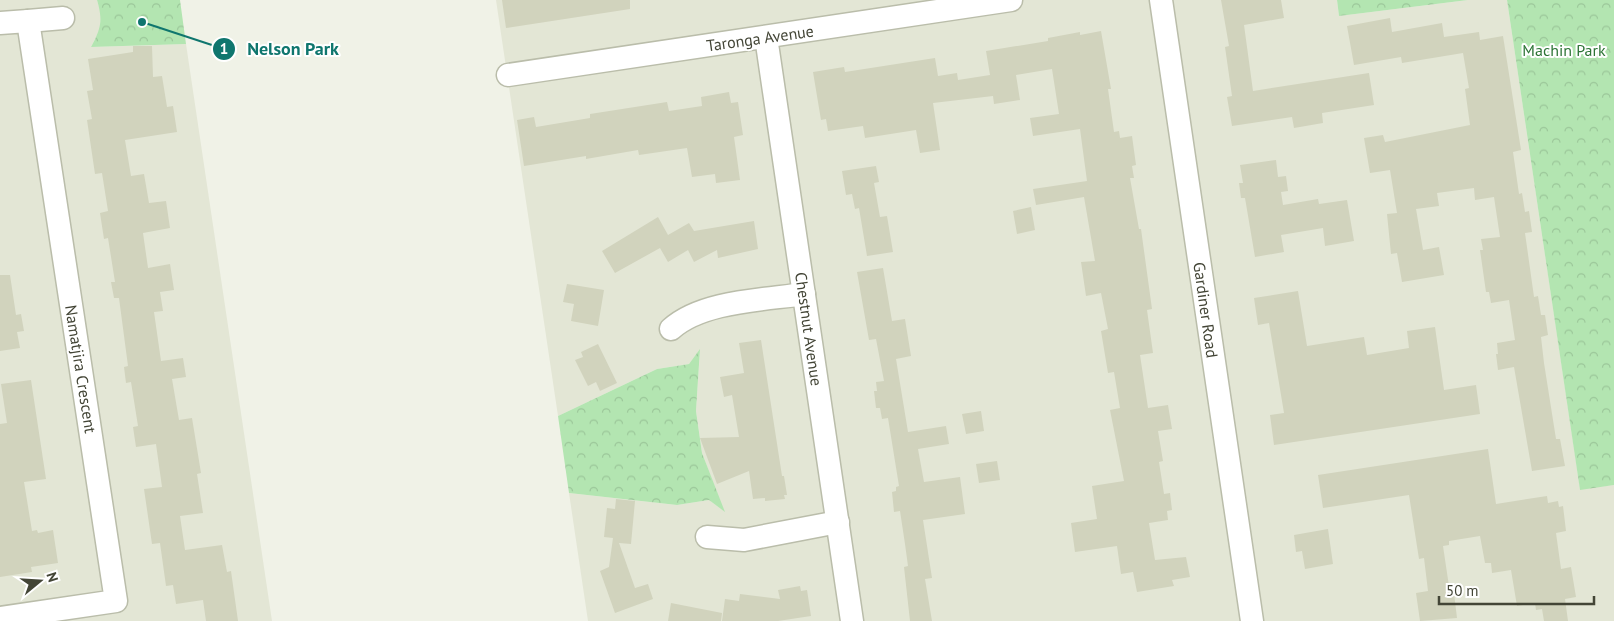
<svg xmlns="http://www.w3.org/2000/svg" width="1614" height="621" font-family="'PT Sans',sans-serif">
<defs>
<pattern id="park-crowns" width="20" height="18" patternUnits="userSpaceOnUse" patternTransform="scale(1.25)"><rect width="20" height="18" fill="#b3e5b1"/><path d="M2 6a3 3 0 1 1 6 0M12 15a3 3 0 1 1 6 0" fill="none" stroke="#9bc699"/></pattern>
</defs>
<rect width="100%" height="100%" fill="#f0f2e7"/>
<g fill="#e3e6d5">
<polygon points="0,0 97,0 101,14 100,29 91,47 186,44 272,621 0,621"/>
<polygon points="496,0 1337,0 1339,16 1468,0 1507,0 1580,489 1614,485 1614,621 588,621 569,493 677,505 709,500 724,511 702,453 696,411 700,350 689,364 657,369 558,416"/>
</g>
<g fill="url(#park-crowns)">
<path d="M97 0H180L186 44 91 47C101 28 103 21 97 0Z"/>
<polygon points="1337,0 1468,0 1339,16"/>
<polygon points="1507,0 1614,0 1614,485 1580,490"/>
<polygon points="700,349 696,411 702,453 725,512 709,500 677,505 569,493 558,416 657,369 689,364"/>
</g>
<g fill="#d1d3bd">
<polygon points="502,0 630,0 630,9 506,28"/>
<polygon points="1221,0 1281,0 1284,18 1244,25 1253,91 1369,73 1374,105 1322,113 1323,123 1294,128 1292,117 1232,126 1227,97 1232,96 1225,47 1229,46"/>
<polygon points="1390,18 1392,32 1442,23 1444,37 1479,32 1480,40 1503,36 1521,150 1513,152 1519,194 1522,193 1525,212 1529,211 1532,232 1525,233 1534,297 1538,296 1541,315 1545,315 1548,335 1541,337 1544,363 1556,439 1560,439 1565,466 1532,471 1514,367 1498,370 1496,354 1498,354 1497,343 1515,340 1509,300 1491,303 1489,292 1486,292 1480,250 1483,250 1481,239 1500,237 1494,197 1475,200 1474,188 1437,193 1439,206 1416,209 1423,250 1439,247 1444,275 1402,282 1397,253 1391,254 1387,214 1397,213 1390,170 1370,173 1364,138 1383,135 1385,142 1470,125 1465,89 1469,88 1463,53 1402,63 1401,57 1354,65 1347,26"/>
<polygon points="1101,31 1111,89 1108,89 1114,132 1119,131 1120,138 1132,136 1136,165 1132,166 1134,178 1130,178 1139,229 1141,229 1152,309 1147,310 1153,353 1140,355 1148,408 1168,405 1172,429 1158,431 1163,461 1159,462 1164,494 1170,493 1172,510 1167,511 1168,520 1149,523 1155,560 1186,557 1190,577 1172,580 1174,586 1137,592 1133,572 1121,574 1117,546 1075,552 1071,523 1097,519 1092,486 1124,481 1110,410 1120,408 1114,372 1108,373 1101,331 1108,329 1101,293 1086,296 1081,262 1095,261 1084,197 1036,205 1033,189 1087,181 1080,129 1033,136 1030,118 1059,114 1052,69 1016,75 1020,100 994,104 993,96 933,103 940,150 920,153 916,130 865,138 863,126 828,131 826,119 821,120 813,72 844,67 845,72 935,58 938,76 957,73 958,80 990,75 986,51 1048,41 1048,38 1080,32 1080,35"/>
<polygon points="133,46 152,46 153,77 162,76 167,107 173,106 177,132 125,140 131,176 144,174 149,203 166,201 170,228 143,233 148,268 170,264 174,290 160,292 163,311 154,312 161,361 183,358 186,377 172,379 179,420 192,418 201,473 197,474 203,513 180,516 185,550 222,545 227,572 231,571 238,621 206,621 203,600 176,604 173,585 166,586 160,543 152,544 144,489 162,487 156,444 136,447 133,427 138,426 131,382 126,383 124,367 128,366 119,298 114,298 111,282 115,282 108,238 104,239 100,213 108,211 102,173 95,174 87,120 92,119 87,91 93,90 88,59 133,52"/>
<polygon points="729,92 731,103 738,102 743,135 734,137 740,180 716,183 715,174 692,177 687,148 639,155 638,150 586,159 586,156 524,166 517,120 534,117 536,127 590,118 590,114 667,102 669,111 702,106 701,97"/>
<polygon points="1276,160 1278,177 1286,176 1288,191 1281,192 1283,205 1318,199 1319,204 1347,200 1354,241 1325,246 1323,228 1281,235 1284,252 1255,257 1245,198 1241,198 1239,183 1243,183 1240,165"/>
<polygon points="876,166 879,182 874,183 880,217 887,216 893,252 867,256 859,208 855,209 852,194 846,195 842,171"/>
<polygon points="1031,207 1035,230 1017,234 1013,211"/>
<polygon points="658,217 668,235 689,223 694,231 754,221 758,249 718,258 717,250 694,262 688,250 668,262 660,248 615,273 602,251"/>
<polygon points="883,268 892,321 905,319 911,356 896,359 908,432 946,426 949,444 918,449 924,482 960,477 965,514 923,520 932,578 925,579 932,621 910,621 904,567 908,566 905,544 900,511 894,512 892,492 896,491 896,487 899,486 888,418 882,419 880,408 876,408 874,391 877,391 876,382 884,381 876,339 869,340 857,272"/>
<polygon points="0,275 10,275 16,315 21,314 24,331 17,332 20,348 0,351"/>
<polygon points="567,284 604,290 598,326 571,321 574,304 563,302"/>
<polygon points="1298,291 1307,346 1364,337 1367,355 1409,348 1407,331 1435,327 1444,390 1476,385 1480,414 1274,445 1270,415 1284,413 1269,323 1258,325 1254,298"/>
<polygon points="761,340 782,476 784,476 787,495 784,495 785,499 765,501 765,498 753,499 749,471 717,484 700,438 739,437 732,395 724,397 720,377 744,373 739,343"/>
<polygon points="598,344 617,383 600,391 596,382 588,386 575,360 583,357 581,352"/>
<polygon points="31,380 46,479 24,482 32,531 37,530 38,533 53,530 58,563 31,567 32,572 0,577 0,424 7,423 1,384"/>
<polygon points="981,411 984,431 966,434 962,414"/>
<polygon points="1488,449 1496,504 1547,496 1548,503 1558,501 1559,507 1563,506 1566,531 1556,533 1561,569 1571,567 1576,597 1565,599 1568,621 1544,621 1542,609 1536,610 1535,603 1517,606 1511,570 1492,573 1491,563 1485,563 1480,536 1449,541 1449,545 1443,546 1450,593 1454,593 1457,618 1420,621 1416,593 1428,591 1424,558 1419,559 1409,495 1323,508 1318,475"/>
<polygon points="997,461 1000,480 979,483 976,464"/>
<polygon points="616,499 635,501 631,544 619,543 635,588 648,584 653,599 615,613 600,571 609,567 613,538 604,537 607,508 615,509"/>
<polygon points="1328,529 1333,564 1305,569 1302,551 1296,552 1294,535"/>
<polygon points="800,586 801,591 807,590 811,616 778,621 722,621 725,599 739,601 740,594 780,599 778,590"/>
<polygon points="671,603 722,613 721,621 668,621"/>
</g>
<g fill="none" stroke-linecap="round" stroke-linejoin="round">
<defs>
<g id="minor">
<polyline points="1161,0 1252,621"/>
<polyline points="28,21 63,18"/>
<polyline points="0,23 28,21 116,601 0,618"/>
<polyline points="766,37 852,621"/>
<polyline points="508,75 1011,0"/>
<path d="M671 329C702 301 763 300 804 294"/>
<polyline points="707,537 744,540 838,522"/>
</g>
</defs>
<use href="#minor" stroke="#babdaa" stroke-width="25"/>
<use href="#minor" stroke="#fff" stroke-width="22"/>
</g>
<g text-anchor="middle" dominant-baseline="central" stroke-width="4" stroke-linejoin="round" paint-order="stroke">
<g font-size="16" fill="#434536" stroke="#fff">
<text transform="translate(760 38) rotate(-8)">Taronga Avenue</text>
<text transform="translate(1206 310) rotate(82)">Gardiner Road</text>
<text transform="translate(809 329) rotate(82)">Chestnut Avenue</text>
<text transform="translate(81 369) rotate(81)">Namatjira Crescent</text>
</g>
<g font-size="16" fill="#2c7435" stroke="#fff">
<text x="1564" y="50">Machin Park</text>
</g>
</g>
<path fill="none" stroke="#0f766e" stroke-width="2" d="M142 22L224 49"/>
<g fill="#0f766e" stroke="#fff" stroke-width="2">
<circle cx="142" cy="22" r="5"/>
<circle cx="224" cy="49" r="12"/>
</g>
<g font-size="15" text-anchor="middle" font-weight="bold" fill="#fff">
<text x="224" y="54">1</text>
</g>
<g font-size="18" text-anchor="middle" font-weight="bold" fill="#0f766e" stroke="#fff" stroke-width="4" stroke-linejoin="round" paint-order="stroke">
<text x="293" y="55">Nelson Park</text>
</g>
<g transform="translate(40 581) rotate(72)" stroke="#ffffff" stroke-width="4" paint-order="stroke">
<path d="M0-4L9 19L0 12L-9 19Z" fill="#434536"/>
<text y="-8" font-size="14" font-weight="bold" text-anchor="middle" fill="#434536">N</text>
</g>
<path d="M1439 596v8h155v-8" fill="none" stroke="#434536" stroke-width="2.5"/>
<text x="1446" y="596" font-size="15" fill="#434536" stroke="#ffffff" stroke-width="4" paint-order="stroke">50 m</text>
</svg>
